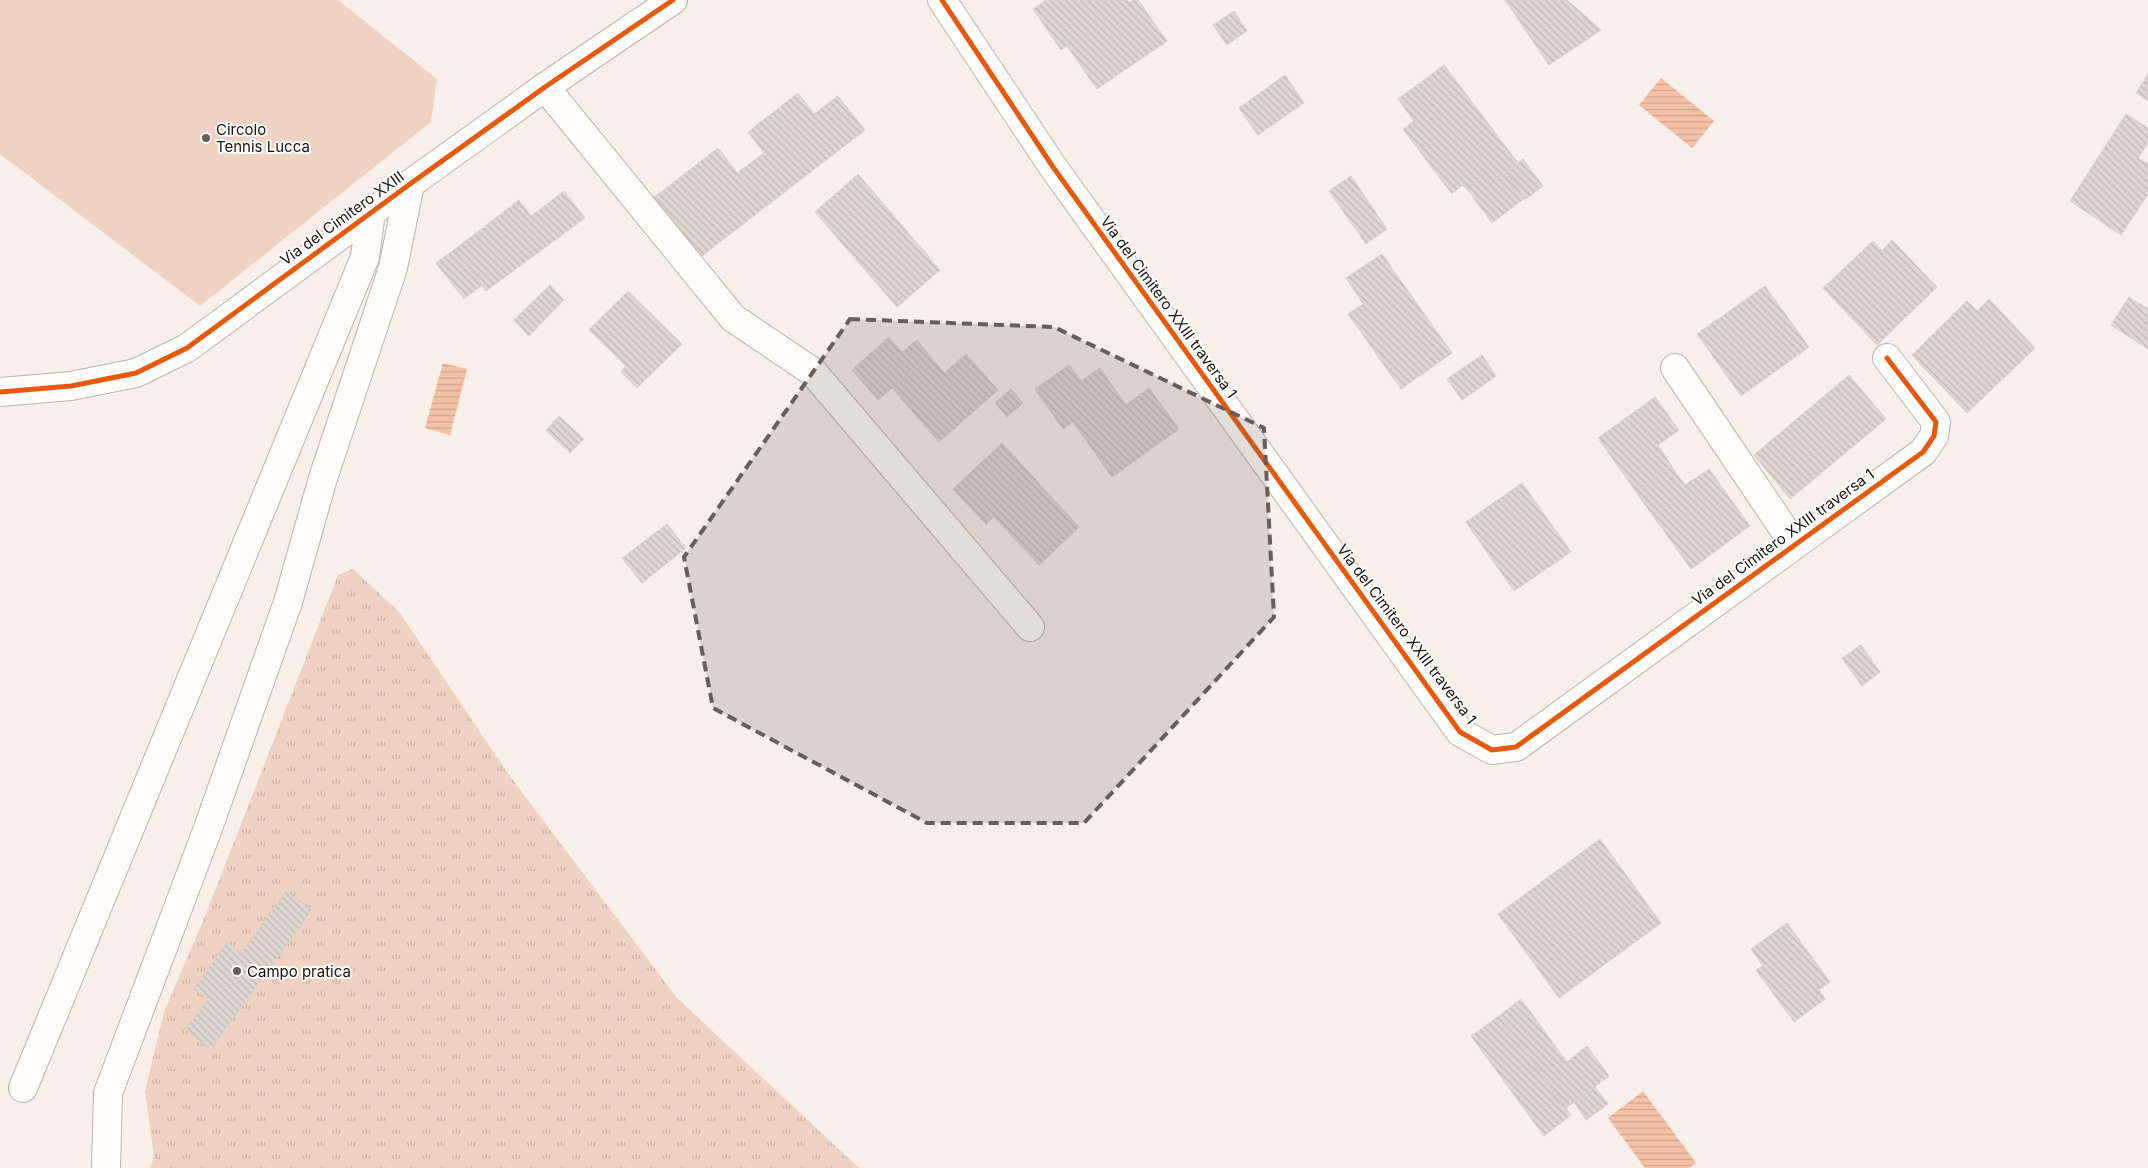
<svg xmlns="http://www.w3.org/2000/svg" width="2148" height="1168" font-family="Inter,sans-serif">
<defs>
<pattern id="grass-tufts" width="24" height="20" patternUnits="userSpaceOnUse" patternTransform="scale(1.25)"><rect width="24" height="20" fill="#efd2c2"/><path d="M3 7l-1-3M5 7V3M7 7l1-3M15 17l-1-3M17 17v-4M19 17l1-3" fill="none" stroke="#ccb3a6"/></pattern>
<pattern id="water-rules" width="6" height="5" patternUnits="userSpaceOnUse" patternTransform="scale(1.25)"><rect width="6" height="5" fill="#f3c1a5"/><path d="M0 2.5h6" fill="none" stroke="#d0a58d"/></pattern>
<pattern id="building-back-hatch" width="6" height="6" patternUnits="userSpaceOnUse" patternTransform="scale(1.25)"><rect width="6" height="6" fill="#dfd6d1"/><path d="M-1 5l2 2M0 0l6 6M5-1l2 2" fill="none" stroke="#bfb7b2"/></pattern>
</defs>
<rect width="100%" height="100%" fill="#f8efea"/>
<polygon fill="url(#grass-tufts)" points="353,569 400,613 509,775 677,998 859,1168 150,1168 154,1157 145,1091 164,1012 206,914 338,575"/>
<polygon fill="#efd2c2" points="0,0 338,0 437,79 431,122 200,306 0,154"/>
<g fill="url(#water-rules)">
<polygon points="1661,78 1714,121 1692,148 1639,105"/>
<polygon points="443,363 467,369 450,435 425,428"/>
<polygon points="1643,1091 1696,1163 1689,1168 1645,1168 1608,1118"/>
</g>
<g fill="url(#building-back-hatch)" stroke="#dbd1cc">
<polygon points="1046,0 1127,0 1129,3 1133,0 1138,0 1167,41 1097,89 1067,46 1061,50 1033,9"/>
<polygon points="1505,0 1567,0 1601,30 1549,65"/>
<polygon points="1234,11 1247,31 1227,45 1213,25"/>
<polygon points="1444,65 1518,163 1491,184 1484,175 1467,189 1462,185 1452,194 1403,129 1414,121 1398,99"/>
<polygon points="2148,74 2148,101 2136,93"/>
<polygon points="1285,75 1304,103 1258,135 1239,108"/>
<polygon points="798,93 814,114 838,96 865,130 764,208 737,173 764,153 748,132"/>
<polygon points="2126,114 2148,128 2148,143 2138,158 2148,164 2148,194 2121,235 2070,201"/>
<polygon points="718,148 764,208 698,259 652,199"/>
<polygon points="1523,159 1543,186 1526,199 1506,173"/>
<polygon points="1506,173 1525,198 1492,223 1467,189 1484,175 1491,184"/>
<polygon points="858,174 940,270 897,307 815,212"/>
<polygon points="1351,176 1387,229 1366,244 1329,191"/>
<polygon points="564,191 585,218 486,291 455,249 519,200 531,216"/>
<polygon points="1892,240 1937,287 1877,345 1823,288 1873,241 1882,251"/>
<polygon points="455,249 482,285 464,299 436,263"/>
<polygon points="1382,254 1452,353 1401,389 1348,314 1363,304 1346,278"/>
<polygon points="550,285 564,300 529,336 514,320"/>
<polygon points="1765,286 1809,347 1741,396 1697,334"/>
<polygon points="628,291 682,344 637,388 621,372 626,366 589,330"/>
<polygon points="2129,297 2148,309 2148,349 2111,325"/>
<polygon points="1989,299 2035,348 1967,413 1912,355 1967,301 1977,311"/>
<polygon points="889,337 902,352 917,340 930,356 878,400 852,370"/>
<polygon points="966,354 998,390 939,442 892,388 930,356 944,373"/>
<polygon points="1482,355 1496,376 1462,400 1447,379"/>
<polygon points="1069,365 1081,381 1100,368 1126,405 1149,388 1179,429 1112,477 1073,422 1063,429 1035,389"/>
<polygon points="1849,375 1886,419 1790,499 1754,455"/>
<polygon points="1011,389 1023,403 1007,417 995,403"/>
<polygon points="1655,397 1679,430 1658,445 1672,466 1636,492 1598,438"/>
<polygon points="559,416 584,439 570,453 546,430"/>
<polygon points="1002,443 1079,527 1039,565 994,517 986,524 953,489"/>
<polygon points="1671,466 1685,485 1709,469 1750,526 1691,569 1636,492"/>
<polygon points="1522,483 1571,552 1514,591 1466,522"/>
<polygon points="667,524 686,548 642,583 622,558"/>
<polygon points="1861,645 1880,672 1862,686 1842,658"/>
<polygon points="1600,839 1661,923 1559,998 1498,914"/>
<polygon points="286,891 312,910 211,1049 185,1030 208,999 193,989 227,942 241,953"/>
<polygon points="1787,923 1830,982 1819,990 1825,999 1794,1022 1756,970 1763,966 1751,949"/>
<polygon points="1521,999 1567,1062 1587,1046 1609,1076 1566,1108 1499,1016"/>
<polygon points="1499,1016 1571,1115 1544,1136 1471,1036"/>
<polygon points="1595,1087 1608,1104 1586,1120 1574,1102"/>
</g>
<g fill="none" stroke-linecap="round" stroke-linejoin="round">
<defs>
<g id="minor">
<polyline points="942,0 1053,167 1460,732 1492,750 1516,747 1923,452 1934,436 1936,422 1887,358"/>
<polyline points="545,87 733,318 813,372 1030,627"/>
<polyline points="1675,368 1794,544"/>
<polyline points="0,392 71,386 136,373 187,348 410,184 545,87 673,0"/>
<polyline points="23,1088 365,257 371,212"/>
<polyline points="106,1168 108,1093 207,831 288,602 323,478 393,268 410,184"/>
</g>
</defs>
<use href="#minor" stroke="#bdb4af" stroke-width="30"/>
<use href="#minor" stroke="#fefdfc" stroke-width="28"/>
<defs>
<g id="cycleway">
<polyline points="942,0 1053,167 1460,732 1492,750 1516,747 1923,452 1934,436 1936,422 1887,358"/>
<polyline points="0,392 71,386 136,373 187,348 410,184 545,87 673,0"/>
</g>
</defs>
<use href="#cycleway" stroke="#fefefe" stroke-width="8"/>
<use href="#cycleway" stroke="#e8590c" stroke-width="5"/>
</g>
<path fill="#685f5a" fill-opacity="0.2" stroke="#685f5a" stroke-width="4" stroke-dasharray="10 6" stroke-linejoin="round" d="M850 319 1054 327 1264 428 1274 617 1084 823H927L713 708 684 557Z"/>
<g fill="#685f5a" stroke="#fefefe" stroke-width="2">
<circle cx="206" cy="138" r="5"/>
<circle cx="237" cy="971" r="5"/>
</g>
<g text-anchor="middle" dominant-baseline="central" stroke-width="4" stroke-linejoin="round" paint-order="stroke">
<g font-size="15" fill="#1a110c" stroke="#fefefe" text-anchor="start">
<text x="216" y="129">Circolo<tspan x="216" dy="17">Tennis Lucca</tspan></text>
<text x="247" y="971">Campo pratica</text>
</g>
<g font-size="15" fill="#1a110c" stroke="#fefefe">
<text transform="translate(342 218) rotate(-36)">Via del Cimitero XXIII</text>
<text transform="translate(1169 307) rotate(54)">Via del Cimitero XXIII traversa 1</text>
<text transform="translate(1783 537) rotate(-36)">Via del Cimitero XXIII traversa 1</text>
<text transform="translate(1407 634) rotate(53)">Via del Cimitero XXIII traversa 1</text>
</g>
</g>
</svg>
